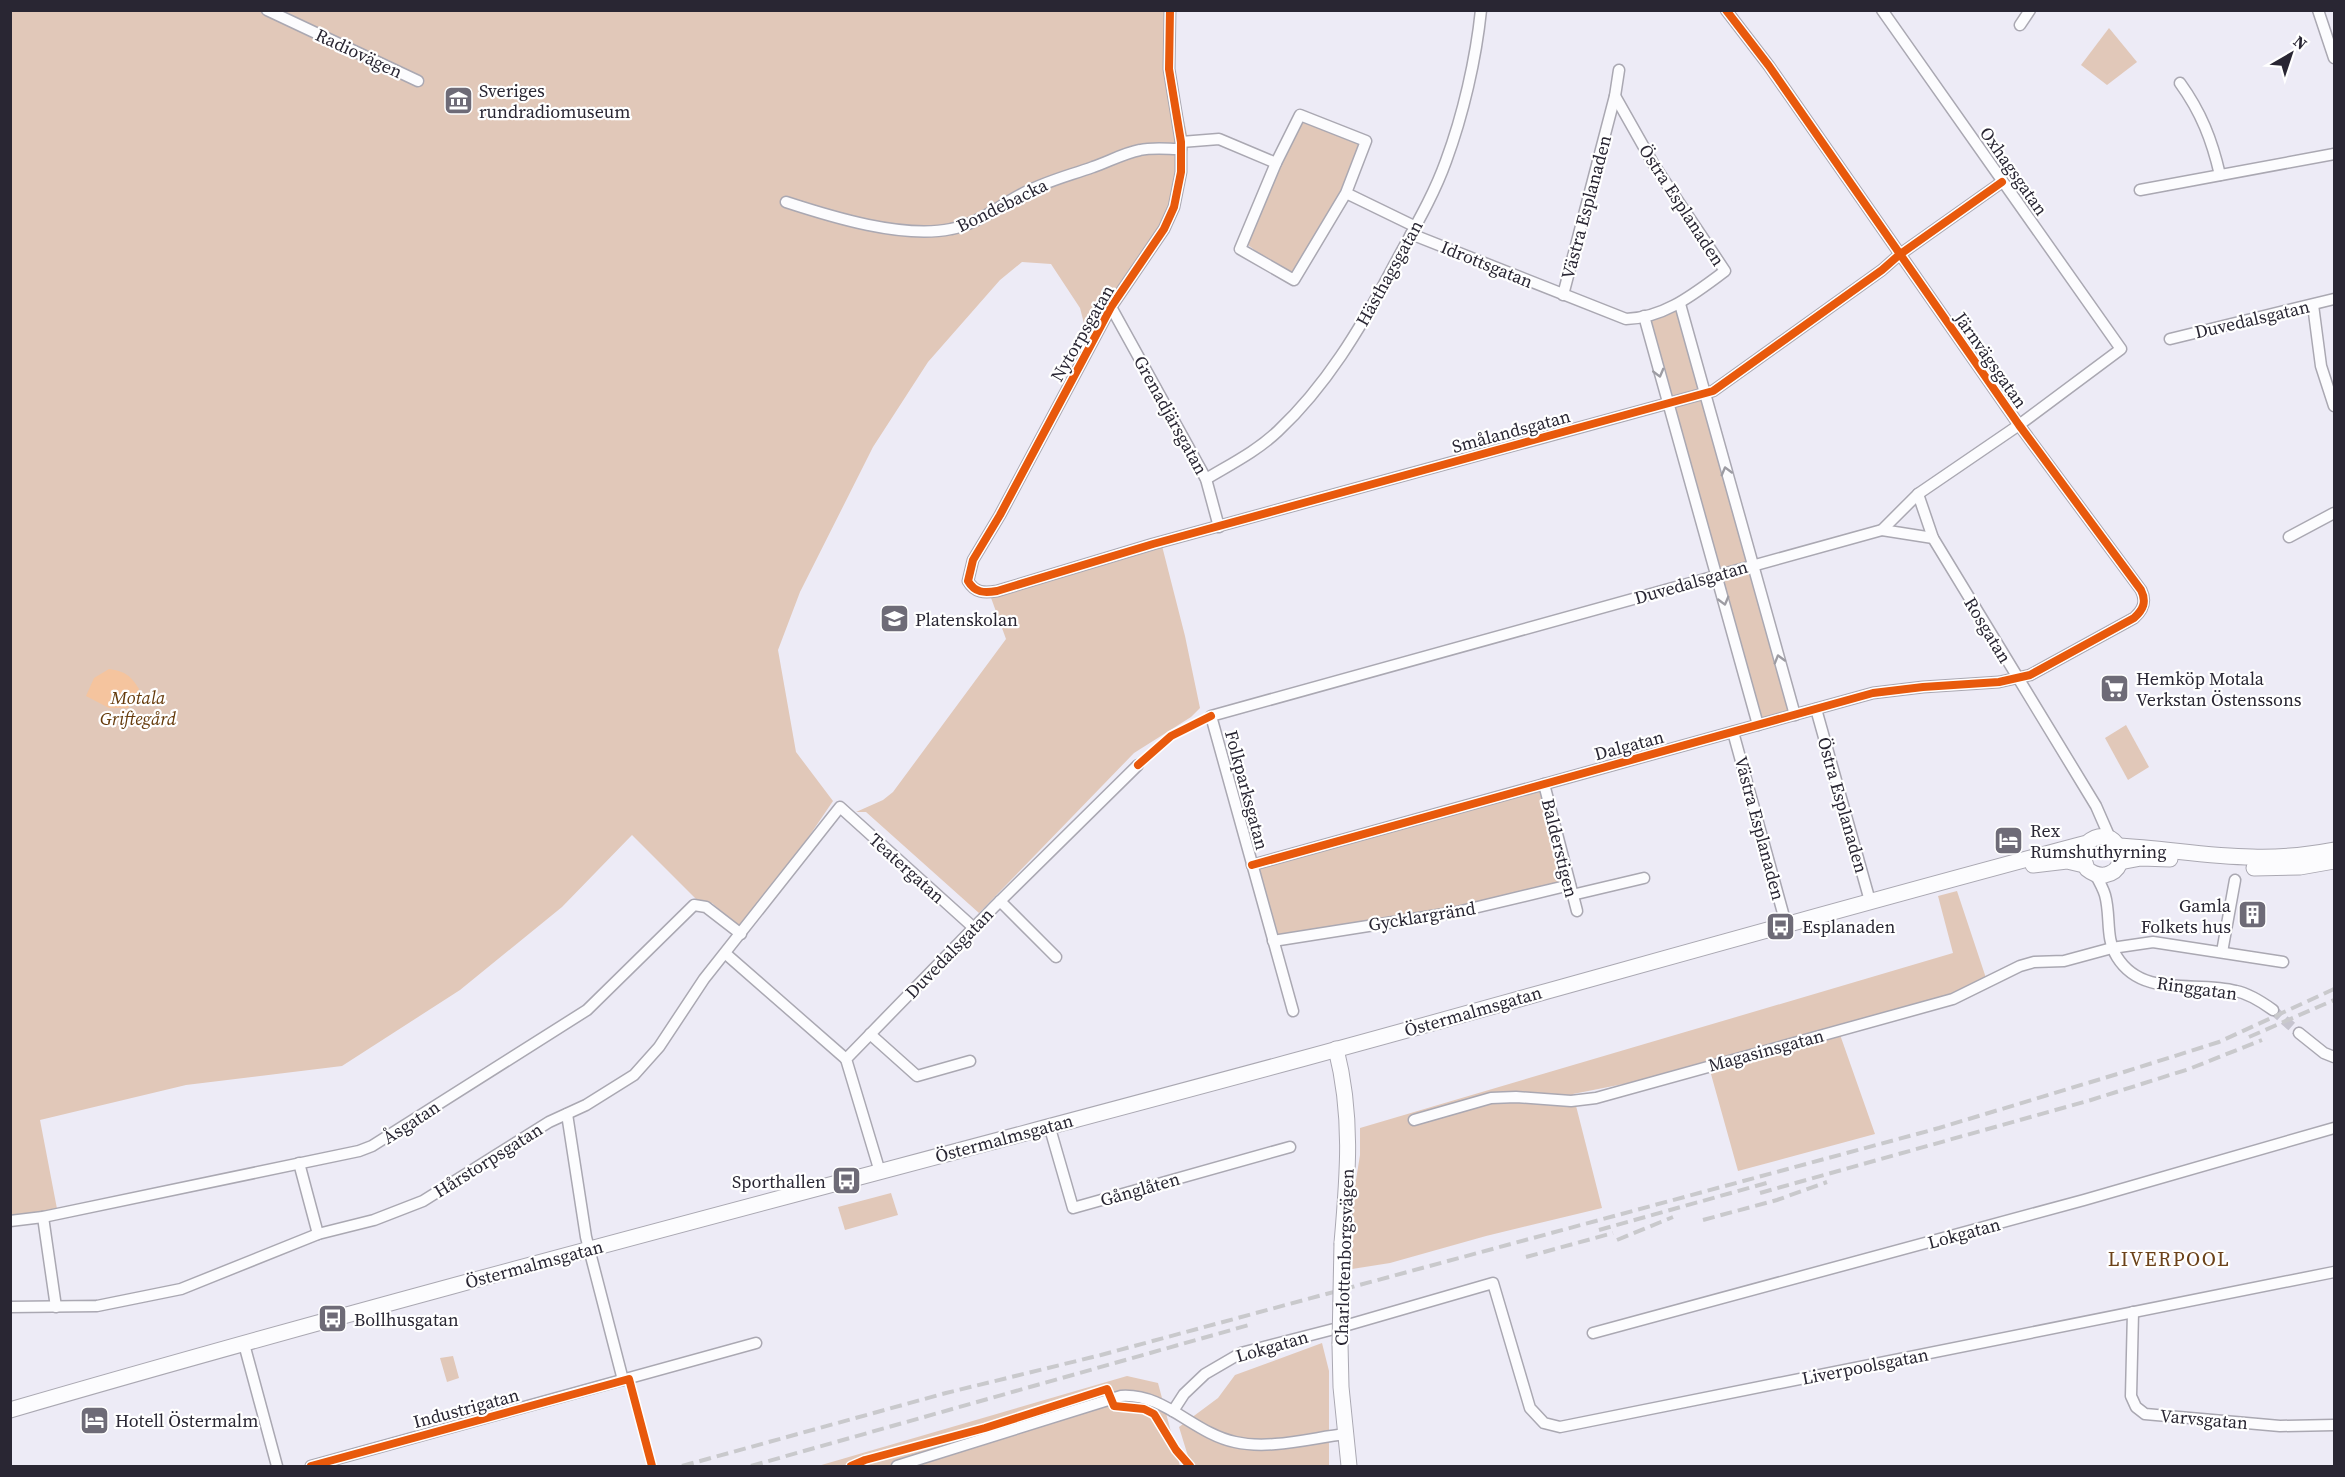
<svg xmlns="http://www.w3.org/2000/svg" width="2345" height="1477" font-family="'Source Serif 4',serif">
<rect width="100%" height="100%" fill="#edebf6"/>
<g fill="#e1c8b9">
<polygon points="10,11 1174,11 1175,79 1188,139 1186,171 1175,213 1090,346 1080,308 1051,264 1022,262 1000,280 928,362 873,447 800,592 778,650 796,752 833,801 744,932 712,903 698,901 632,835 562,907 460,990 342,1066 186,1085 40,1120 58,1214 10,1221"/>
<polygon points="2109,28 2137,62 2107,85 2081,65"/>
<polygon points="1303,115 1364,141 1349,188 1294,280 1248,245 1254,221"/>
<polygon points="1681,302 1799,712 1761,723 1646,315"/>
<polygon points="1161,542 1185,636 1200,708 1191,717 1134,753 979,913 866,812 856,812 883,800 893,792 1006,639 990,595"/>
<polygon points="2126,725 2149,767 2128,780 2105,738"/>
<polygon points="1548,780 1574,885 1279,943 1252,861"/>
<polygon points="1957,891 1987,981 1959,999 1838,1029 1875,1134 1738,1171 1709,1067 1573,1094 1602,1208 1486,1236 1390,1263 1352,1269 1351,1211 1360,1155 1360,1128 1953,953 1938,896"/>
<polygon points="891,1193 898,1215 845,1230 838,1207"/>
<polygon points="1322,1343 1329,1371 1329,1466 1191,1466 1179,1427 1218,1398 1235,1375"/>
<polygon points="453,1356 459,1378 447,1382 440,1358"/>
<polygon points="1127,1376 1158,1383 1180,1466 818,1466"/>
</g>
<path fill="#f5c49e" d="M109 669C125 671 131 676 139 689L128 708H109L86 696 94 678Z"/>
<g fill="none" stroke-linecap="round" stroke-linejoin="round">
<polyline stroke="#c6c4cf" stroke-width="10" stroke-dasharray="10 5" stroke-linecap="butt" points="2273,1010 2299,1033"/>
<defs>
<g id="street">
<polyline points="267,10 418,81"/>
<path d="M1170 10 1169 69 1181 142V172L1174 207 1164 229 1111 307 1000 515 973 560 968 581C975 593 984 593 997 591L1153 544 1713 391 1882 270 1899 255 2002 182"/>
<polyline points="2318,10 2334,58"/>
<polyline points="2020,25 2030,10"/>
<path d="M2180 83C2201 112 2212 140 2220 175"/>
<polyline points="1181,142 1219,139 1276,163"/>
<polyline points="2140,190 2334,154"/>
<polyline points="1346,193 1294,280 1240,249 1276,163 1300,115 1366,141 1346,193 1414,226"/>
<path d="M786 202C832 217 903 239 951 229 978 224 997 207 1020 195 1043 182 1068 176 1093 167 1108 162 1124 153 1140 150 1153 147 1168 149 1181 149"/>
<path d="M1411 234 1626 319C1665 318 1695 293 1725 271L1654 165 1615 96"/>
<polyline points="1563,295 1615,96 1619,70"/>
<polyline points="1680,304 1795,715"/>
<polyline points="2313,305 2321,366 2334,406"/>
<polyline points="1111,307 1206,479 1219,527"/>
<polyline points="1644,316 1758,725"/>
<polyline points="2170,339 2334,299"/>
<path d="M1206 479C1231 464 1257 451 1278 431 1326 386 1360 329 1391 271 1410 235 1432 200 1446 161 1463 115 1476 59 1481 10"/>
<polyline points="1918,494 1933,538 2096,806 2110,838"/>
<polyline points="1882,530 1933,538"/>
<polyline points="2289,537 2334,513"/>
<polyline points="1816,709 1870,901"/>
<polyline points="1733,732 1786,924"/>
<polyline points="1544,784 1577,911"/>
<path d="M1252 865 1873 693 1923 687 1999 682 2030 675 2134 618C2143 610 2147 602 2141 590L2019 425 1769 66 1726 10"/>
<path d="M2095 874C2099 881 2103 888 2105 895 2111 916 2105 938 2117 957 2143 999 2197 980 2236 991 2250 994 2262 1002 2273 1010"/>
<polyline points="1572,895 1644,878"/>
<polyline points="1000,901 1056,957"/>
<polyline points="1273,941 1457,912 1570,885"/>
<polyline points="2222,952 2235,880"/>
<polyline points="726,954 846,1059"/>
<polyline points="1293,1011 1211,716 1882,530 1918,494 2019,425 2121,349 1882,10"/>
<polyline points="2299,1033 2324,1053 2334,1057"/>
<polyline points="870,1034 917,1076 970,1061"/>
<polyline points="567,1114 586,1237 623,1380"/>
<polyline points="1414,1120 1491,1098 1516,1097 1571,1101 1596,1098 1953,999 2020,966 2034,962 2064,961 2112,948 2153,942 2283,962"/>
<polyline points="1049,1125 1073,1208 1290,1147"/>
<polyline points="299,1163 318,1234"/>
<polyline points="880,1172 846,1059 994,907 1138,765"/>
<polyline points="43,1217 56,1307"/>
<polyline points="10,1221 43,1217 359,1151 372,1146 587,1010 694,905 706,907 741,934"/>
<polyline points="10,1307 97,1306 181,1289 318,1234 374,1220 423,1201 549,1122 586,1105 634,1075 659,1047 704,979 840,807 974,928"/>
<polyline points="2133,1312 2131,1396 2136,1407 2145,1414 2280,1426 2334,1425"/>
<polyline points="1593,1333 2084,1200 2334,1128"/>
<polyline points="244,1344 277,1466"/>
<polyline points="1173,1411 1184,1394 1205,1374 1241,1353 1334,1329 1493,1283 1530,1408 1544,1423 1560,1427 2334,1272"/>
<polyline points="311,1466 756,1343"/>
<path d="M897 1466 1121 1396C1165 1393 1193 1433 1235 1442 1270 1450 1311 1438 1345 1434"/>
</g>
<g id="secondary">
<path d="M2118 846C2163 848 2207 857 2252 857 2279 858 2307 855 2334 850"/>
<polyline points="2120,862 2141,858 2170,859"/>
<polyline points="2033,865 2067,861 2084,865"/>
<polyline points="2254,868 2300,867 2334,861"/>
<path d="M1336 1049C1353 1115 1348 1175 1342 1243"/>
<polyline points="1340,1344 1341,1387 1349,1466"/>
<path d="M10 1410C440 1285 873 1175 1305 1058 1566 987 1826 912 2087 843 2116 819 2136 869 2105 875 2098 876 2092 873 2087 869L2082 853 2087 843"/>
</g>
</defs>
<use href="#street" stroke="#aaa8b2" stroke-width="13"/>
<use href="#secondary" stroke="#aaa8b2" stroke-width="17"/>
<use href="#street" stroke="#fcfcfe" stroke-width="10"/>
<use href="#secondary" stroke="#fcfcfe" stroke-width="15"/>
<g stroke="#c9c9cc" stroke-width="4" stroke-dasharray="12 6" stroke-linecap="butt">
<polyline points="2249,1037 2334,1000"/>
<polyline points="1760,1193 2091,1100 2189,1069 2262,1040"/>
<polyline points="1703,1220 1777,1200 1827,1182"/>
<polyline points="1599,1230 1770,1182"/>
<polyline points="1617,1240 1673,1217"/>
<polyline points="1526,1257 1613,1233"/>
<polyline points="682,1466 946,1393 1101,1355 1939,1128 2124,1072 2219,1042 2334,989"/>
<polyline points="751,1466 1249,1325"/>
</g>
<defs>
<polyline id="secondary-bridge" points="1340,1344 1342,1243"/>
</defs>
<use href="#secondary-bridge" stroke="#aaa8b2" stroke-width="17" stroke-linecap="butt"/>
<use href="#secondary-bridge" stroke="#fcfcfe" stroke-width="15"/>
<defs>
<g id="cycleway">
<path d="M1170 10 1169 69 1181 142V172L1174 207 1164 229 1111 307 1000 515 973 560 968 581C975 593 984 593 997 591L1153 544 1713 391 1882 270 1899 255 2002 182"/>
<polyline points="1138,765 1171,736 1211,716"/>
<path d="M1252 865 1873 693 1923 687 1999 682 2030 675 2134 618C2143 610 2147 602 2141 590L2019 425 1769 66 1726 10"/>
<polyline points="311,1466 629,1379 652,1466"/>
<polyline points="851,1466 865,1460 985,1428 1107,1389 1114,1406 1144,1409 1154,1414 1176,1450 1190,1466"/>
</g>
</defs>
<use href="#cycleway" stroke="#fff" stroke-width="11"/>
<use href="#cycleway" stroke="#e8590c" stroke-width="8"/>
</g>
<defs><path id="oneway-chevron" d="M-2-3.5L2.5 0L-2 3.5" fill="none" stroke-width="1.6" stroke-linecap="round" stroke-linejoin="round" transform="scale(1.5)"/></defs>
<g stroke="#9d9ca3">
<use href="#oneway-chevron" transform="translate(1659 373) rotate(75)"/>
<use href="#oneway-chevron" transform="translate(1726 471) rotate(-105)"/>
<use href="#oneway-chevron" transform="translate(1724 601) rotate(75)"/>
<use href="#oneway-chevron" transform="translate(1779 659) rotate(-106)"/>
</g>
<defs>
<symbol id="museum-square" viewBox="-11 -11 22 22"><rect x="-9" y="-9" width="18" height="18" rx="4" fill="#6e6b77" stroke="#fff"/><path d="M0-6L6-3V-2H-6V-3ZM-5-1h2V3h-2ZM-1-1h2V3h-2ZM3-1h2V3H3ZM-6 4H6V6H-6Z" fill="#fff"/></symbol>
<symbol id="school-square" viewBox="-11 -11 22 22"><rect x="-9" y="-9" width="18" height="18" rx="4" fill="#6e6b77" stroke="#fff"/><path d="M0-5L7-2L0 1L-7-2ZM-4 1L0 2.5L4 1V4Q0 6-4 4Z" fill="#fff"/></symbol>
<symbol id="supermarket-square" viewBox="-11 -11 22 22"><rect x="-9" y="-9" width="18" height="18" rx="4" fill="#6e6b77" stroke="#fff"/><path d="M-6-5.5h2.5l.6 2H6L4.5 2H-2.5L-4.4-4H-6ZM-1.5 3.2a1.3 1.3 0 1 0 .1 0ZM3 3.2a1.3 1.3 0 1 0 .1 0Z" fill="#fff"/></symbol>
<symbol id="hotel-square" viewBox="-11 -11 22 22"><rect x="-9" y="-9" width="18" height="18" rx="4" fill="#6e6b77" stroke="#fff"/><path d="M-6-4.5h1.5V1H6V5H4.5V3h-9V5H-6ZM-4 0a1.8 1.8 0 1 1 3.6 0ZM.5 0V-2.5h3Q6-2.5 6 0Z" fill="#fff"/></symbol>
<symbol id="building-square" viewBox="-11 -11 22 22"><rect x="-9" y="-9" width="18" height="18" rx="4" fill="#6e6b77" stroke="#fff"/><path d="M-4-6H4V6H1V3H-1V6H-4ZM-2.5-4.3h1.7v1.8h-1.7ZM.8-4.3h1.7v1.8H.8ZM-2.5-1h1.7V.8h-1.7ZM.8-1h1.7V.8H.8Z" fill="#fff"/></symbol>
<symbol id="bus-square" viewBox="-11 -11 22 22"><rect x="-9" y="-9" width="18" height="18" rx="4" fill="#6e6b77" stroke="#fff"/><path d="M-5-6H5V4H4V6H2V4H-2V6H-4V4H-5ZM-3.5-4V0h7V-4ZM-3.5 1.2v1.5H-2V1.2ZM2 1.2v1.5H3.5V1.2Z" fill="#fff"/></symbol>
</defs>
<g fill-rule="evenodd">
<use href="#museum-square" x="442" y="84" width="33" height="33"/>
<use href="#school-square" x="878" y="602" width="33" height="33"/>
<use href="#supermarket-square" x="2098" y="672" width="33" height="33"/>
<use href="#hotel-square" x="1992" y="824" width="33" height="33"/>
<use href="#building-square" x="2236" y="898" width="33" height="33"/>
<use href="#bus-square" x="1764" y="910" width="33" height="33"/>
<use href="#bus-square" x="830" y="1164" width="33" height="33"/>
<use href="#bus-square" x="316" y="1302" width="33" height="33"/>
<use href="#hotel-square" x="78" y="1404" width="33" height="33"/>
</g>
<g text-anchor="middle" dominant-baseline="central" stroke-width="4.5" stroke-linejoin="round" paint-order="stroke">
<g font-size="18" fill="#292633" stroke="#fff">
<text transform="translate(359 53) rotate(25)">Radiovägen</text>
<text transform="translate(2014 171) rotate(55)">Oxhagsgatan</text>
<text transform="translate(1002 205) rotate(-26)">Bondebacka</text>
<text transform="translate(1682 205) rotate(57)">Östra Esplanaden</text>
<text transform="translate(1586 207) rotate(-75)">Västra Esplanaden</text>
<text transform="translate(1487 264) rotate(22)">Idrottsgatan</text>
<text transform="translate(1389 273) rotate(-61)">Hästhagsgatan</text>
<text transform="translate(2252 319) rotate(-13)">Duvedalsgatan</text>
<text transform="translate(1082 333) rotate(-60)">Nytorpsgatan</text>
<text transform="translate(1991 360) rotate(55)">Järnvägsgatan</text>
<text transform="translate(1171 415) rotate(61)">Grenadjärsgatan</text>
<text transform="translate(1511 431) rotate(-15)">Smålandsgatan</text>
<text transform="translate(1691 582) rotate(-16)">Duvedalsgatan</text>
<text transform="translate(1988 630) rotate(59)">Rosgatan</text>
<text transform="translate(1629 745) rotate(-15)">Dalgatan</text>
<text transform="translate(1247 790) rotate(75)">Folkparksgatan</text>
<text transform="translate(1843 805) rotate(74)">Östra Esplanaden</text>
<text transform="translate(1760 828) rotate(75)">Västra Esplanaden</text>
<text transform="translate(1560 848) rotate(76)">Balderstigen</text>
<text transform="translate(907 868) rotate(42)">Teatergatan</text>
<text transform="translate(1422 916) rotate(-9)">Gycklargränd</text>
<text transform="translate(949 953) rotate(-46)">Duvedalsgatan</text>
<text transform="translate(2197 988) rotate(8)">Ringgatan</text>
<text transform="translate(1473 1011) rotate(-16)">Östermalmsgatan</text>
<text transform="translate(1766 1050) rotate(-15)">Magasinsgatan</text>
<text transform="translate(411 1122) rotate(-33)">Åsgatan</text>
<text transform="translate(1004 1138) rotate(-15)">Östermalmsgatan</text>
<text transform="translate(488 1160) rotate(-32)">Hårstorpsgatan</text>
<text transform="translate(1140 1189) rotate(-16)">Gånglåten</text>
<text transform="translate(1964 1233) rotate(-15)">Lokgatan</text>
<text transform="translate(1344 1257) rotate(-88)">Charlottenborgsvägen</text>
<text transform="translate(534 1264) rotate(-15)">Östermalmsgatan</text>
<text transform="translate(1272 1346) rotate(-16)">Lokgatan</text>
<text transform="translate(1865 1366) rotate(-11)">Liverpoolsgatan</text>
<text transform="translate(466 1408) rotate(-15)">Industrigatan</text>
<text transform="translate(2204 1419) rotate(5)">Varvsgatan</text>
</g>
<g font-size="18" fill="#292633" stroke="#fff" text-anchor="start">
<text x="479" y="90">Sveriges<tspan x="479" dy="21">rundradiomuseum</tspan></text>
<text x="915" y="619">Platenskolan</text>
<text x="2136" y="678">Hemköp Motala<tspan x="2136" dy="21">Verkstan Östenssons</tspan></text>
<text x="2030" y="830">Rex<tspan x="2030" dy="21">Rumshuthyrning</tspan></text>
<text x="2231" y="905" text-anchor="end">Gamla<tspan x="2231" dy="21">Folkets hus</tspan></text>
<text x="1802" y="926">Esplanaden</text>
<text x="826" y="1181" text-anchor="end">Sporthallen</text>
<text x="354" y="1319">Bollhusgatan</text>
<text x="115" y="1420">Hotell Östermalm</text>
</g>
<g font-size="18" font-style="italic" fill="#653a0b" stroke="#fff">
<text x="138" y="697">Motala<tspan x="138" dy="21">Griftegård</tspan></text>
</g>
<g font-size="20" letter-spacing="1.5" fill="#6b4118" stroke="#fff">
<text x="2169" y="1259">LIVERPOOL</text>
</g>
</g>
<rect width="2345" height="1477" fill="none" stroke="#292633" stroke-width="24"/>
<g transform="translate(2291 54) rotate(39)" stroke="#ffffff" stroke-width="4.5" paint-order="stroke">
<path d="M0-4.5L10 22L0 15L-10 22Z" fill="#292633"/>
<text y="-9" font-size="16" font-weight="bold" text-anchor="middle" fill="#292633">N</text>
</g>
</svg>
